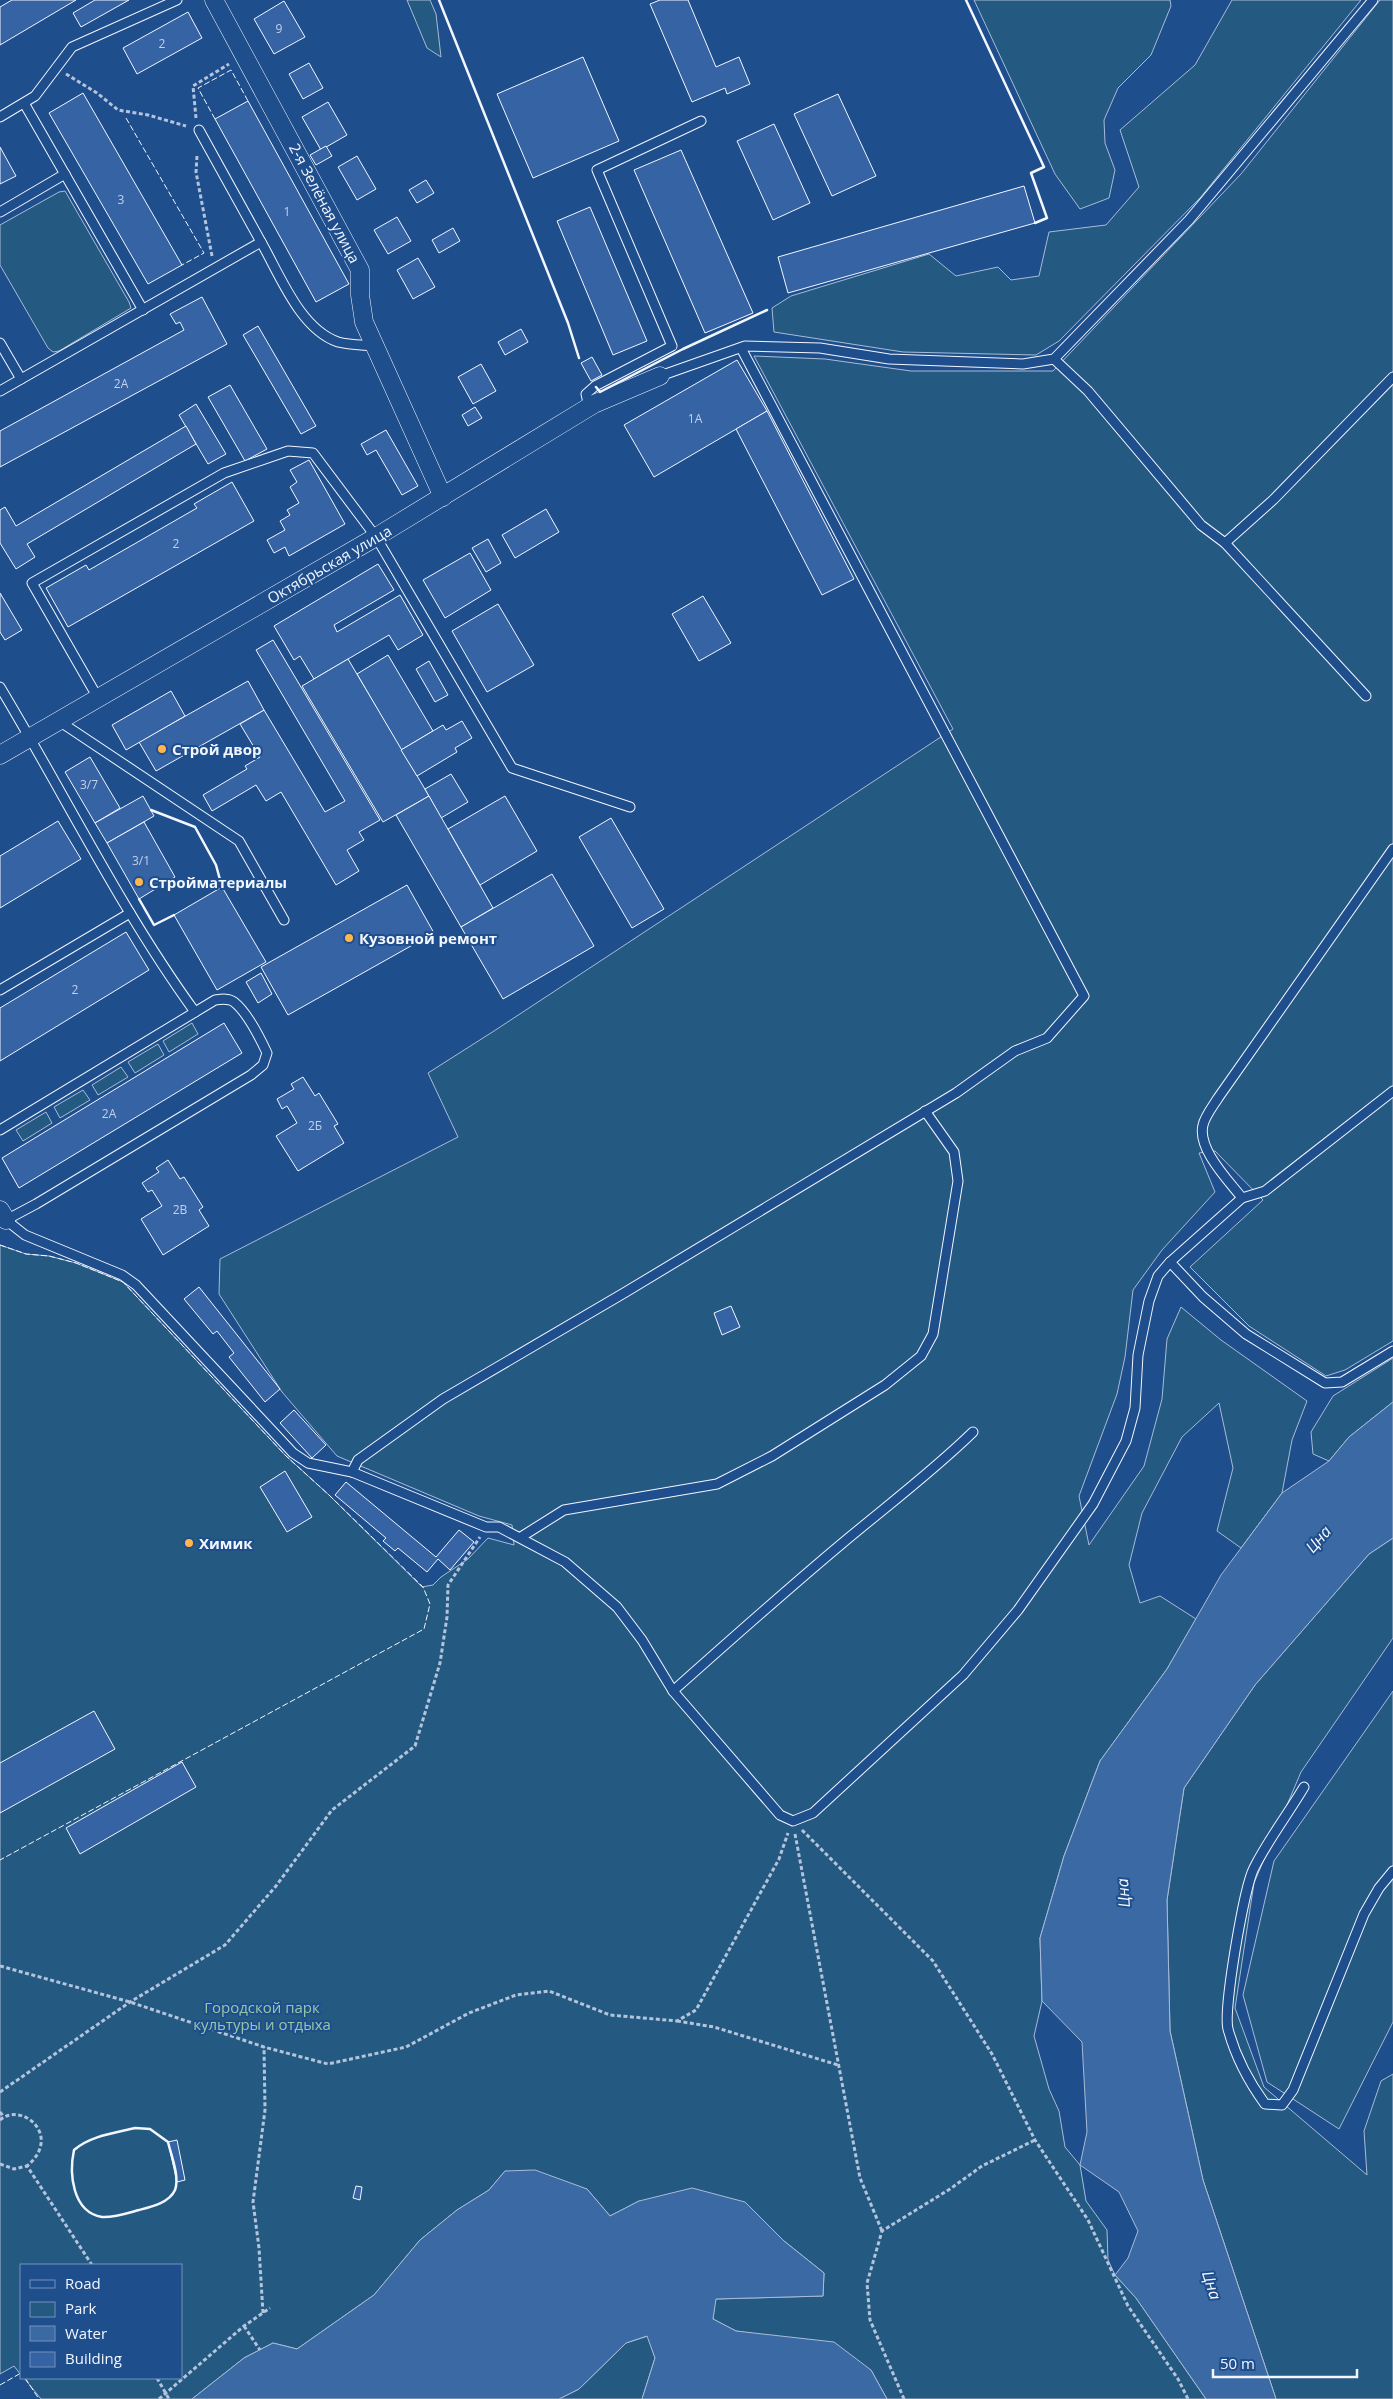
<svg xmlns="http://www.w3.org/2000/svg" width="1393" height="2399" font-family="'Open Sans',sans-serif">
<rect width="100%" height="100%" fill="#1f4e8c"/>
<g fill="#245a82" stroke="#a8bbd7">
<polygon points="407,0 430,0 436,14 441,57 427,48"/>
<polygon points="974,0 1170,0 1171,6 1151,55 1118,88 1104,120 1105,143 1115,170 1109,198 1080,209 1055,174"/>
<polygon points="1232,0 1361,0 1200,198 1059,341 1036,355 903,352 774,332 772,308 791,296 929,254 956,276 998,267 1011,280 1039,276 1049,232 1106,225 1139,187 1120,130 1195,65"/>
<polygon points="1380,0 1393,0 1393,1341 1345,1370 1326,1376 1249,1326 1190,1267 1263,1200 1215,1151 1199,1153 1215,1192 1162,1250 1133,1290 1125,1357 1117,1394 1079,1496 1089,1545 1144,1466 1162,1399 1167,1339 1181,1307 1221,1340 1307,1401 1292,1440 1282,1493 1241,1548 1217,1531 1233,1468 1219,1403 1182,1437 1142,1513 1129,1565 1140,1603 1160,1596 1196,1619 1167,1669 1100,1761 1064,1856 1040,1938 1042,2001 1034,2036 1049,2089 1059,2111 1065,2147 1080,2165 1086,2201 1107,2230 1108,2260 1115,2275 1136,2298 1206,2399 887,2399 871,2370 774,2337 736,2331 713,2319 715,2299 823,2296 824,2273 784,2241 639,2201 610,2216 587,2189 505,2171 489,2190 457,2210 420,2240 374,2295 297,2349 273,2343 244,2358 192,2399 41,2399 24,2378 181,2378 181,2265 21,2265 21,2375 14,2366 0,2374 0,1245 26,1254 49,1256 76,1263 123,1282 285,1455 329,1495 422,1587 433,1585 441,1577 468,1559 488,1538 514,1545 512,1525 479,1516 337,1456 282,1392 219,1294 220,1259 458,1137 428,1073 494,1031 953,729 754,356 825,359 911,371 1053,371 1241,174"/>
<polygon points="65,191 129,302 131,308 59,351 53,352 48,348 0,265 0,225 59,192"/>
<polygon points="192,1023 198,1034 169,1052 163,1041"/>
<polygon points="158,1044 164,1055 135,1073 128,1062"/>
<polygon points="121,1067 128,1077 98,1095 92,1085"/>
<polygon points="83,1090 90,1100 60,1118 54,1107"/>
<polygon points="46,1112 52,1123 23,1141 16,1130"/>
<polygon points="1393,1358 1393,1402 1349,1437 1329,1461 1313,1454 1311,1432 1333,1396"/>
<polygon points="1393,1538 1393,1638 1301,1772 1254,1883 1235,2008 1264,2087 1367,2175 1364,2131 1381,2081 1393,2074 1393,2399 1276,2399 1203,2180 1170,2031 1167,1900 1184,1788 1255,1685 1369,1554"/>
<polygon points="1393,1691 1393,2022 1339,2129 1267,2082 1243,1995 1274,1861"/>
<polygon points="648,2336 655,2358 642,2399 559,2399 579,2389 626,2343"/>
</g>
<g fill="#3b69a3" stroke="#a8bbd7">
<polygon points="1393,1402 1393,1538 1369,1554 1255,1685 1184,1788 1167,1900 1170,2031 1203,2180 1276,2399 1206,2399 1136,2298 1115,2275 1128,2258 1138,2231 1119,2192 1080,2165 1087,2132 1082,2042 1042,2001 1040,1938 1064,1856 1100,1761 1167,1669 1221,1575 1282,1493 1329,1461 1349,1437"/>
<polygon points="535,2170 587,2189 610,2216 639,2201 692,2188 745,2202 784,2241 824,2273 823,2296 716,2299 713,2319 736,2331 834,2342 871,2370 887,2399 642,2399 655,2358 647,2336 626,2343 579,2389 559,2399 192,2399 244,2358 273,2343 297,2349 374,2295 420,2240 457,2210 489,2190 505,2171"/>
</g>
<g fill="#3563a3" stroke="#f2f6ff">
<polygon points="12,0 76,0 0,45 0,7"/>
<polygon points="95,0 129,0 81,27 73,13"/>
<polygon points="660,0 688,0 716,67 739,57 750,84 727,94 725,88 692,102 650,4"/>
<polygon points="284,1 305,37 274,54 254,19"/>
<polygon points="188,12 202,38 137,74 123,48"/>
<polygon points="583,57 619,141 533,178 497,94"/>
<polygon points="309,63 323,88 303,99 289,74"/>
<polygon points="83,93 182,265 148,284 49,113"/>
<polygon points="838,94 876,176 832,196 794,114"/>
<polygon points="248,101 349,284 316,302 215,119"/>
<polygon points="328,102 347,135 321,150 302,117"/>
<polygon points="774,124 810,203 773,220 737,141"/>
<polygon points="326,146 332,156 316,165 310,155"/>
<polygon points="0,147 16,176 0,184"/>
<polygon points="681,150 753,313 705,333 634,170"/>
<polygon points="357,156 376,189 357,200 338,167"/>
<polygon points="426,180 434,193 417,203 409,190"/>
<polygon points="1024,186 1035,223 788,293 778,257"/>
<polygon points="590,207 647,341 613,355 557,221"/>
<polygon points="397,217 411,241 388,254 374,230"/>
<polygon points="453,228 460,241 439,253 432,240"/>
<polygon points="418,258 435,287 413,299 397,270"/>
<polygon points="202,297 227,344 0,467 0,431 184,330 180,322 176,324 170,314"/>
<polygon points="258,326 316,426 301,434 243,335"/>
<polygon points="521,329 528,342 505,355 498,342"/>
<polygon points="592,357 602,375 591,381 581,363"/>
<polygon points="737,360 767,411 654,477 624,425"/>
<polygon points="481,364 496,391 473,404 458,377"/>
<polygon points="230,385 267,449 245,461 208,397"/>
<polygon points="196,404 226,454 208,464 179,415"/>
<polygon points="475,407 482,418 468,426 462,415"/>
<polygon points="767,411 854,579 822,595 736,429"/>
<polygon points="186,426 196,444 27,544 35,557 16,569 0,543 0,510 5,507 16,526"/>
<polygon points="386,430 418,486 402,495 376,450 367,455 361,444"/>
<polygon points="309,460 345,524 289,556 285,547 274,553 267,540 285,530 280,521 290,515 287,510 299,503 290,487 297,482 290,470"/>
<polygon points="232,482 254,521 68,627 46,588 86,565 89,570 197,508 194,504"/>
<polygon points="546,509 559,532 515,558 502,535"/>
<polygon points="488,539 501,563 486,572 472,548"/>
<polygon points="470,553 491,590 445,618 423,580"/>
<polygon points="378,564 394,590 334,625 337,632 400,595 423,635 398,650 389,635 314,679 300,656 294,660 274,626"/>
<polygon points="0,593 22,630 5,640 0,632"/>
<polygon points="703,596 731,643 699,661 672,614"/>
<polygon points="498,604 534,665 487,692 452,631"/>
<polygon points="273,640 380,820 359,832 364,840 347,850 359,871 336,885 281,792 266,801 256,785 212,811 203,795 247,769 245,766 260,757 240,724 264,710 325,812 345,801 256,650"/>
<polygon points="388,655 433,731 401,750 357,674"/>
<polygon points="348,659 429,796 383,822 302,686"/>
<polygon points="429,661 448,695 435,702 416,669"/>
<polygon points="248,681 264,710 156,771 139,742"/>
<polygon points="171,691 185,716 126,750 112,725"/>
<polygon points="462,721 472,738 455,748 457,752 417,776 401,750 443,725 446,730"/>
<polygon points="90,757 120,808 95,823 65,772"/>
<polygon points="451,774 468,802 441,818 425,789"/>
<polygon points="143,796 154,816 107,843 95,823"/>
<polygon points="429,796 493,908 461,927 396,815"/>
<polygon points="505,796 537,851 480,885 448,829"/>
<polygon points="611,818 664,909 632,928 579,837"/>
<polygon points="58,821 81,859 0,908 0,856"/>
<polygon points="144,822 175,877 139,899 107,843"/>
<polygon points="552,874 594,946 503,999 461,927"/>
<polygon points="407,885 434,933 288,1015 261,967"/>
<polygon points="222,887 266,962 217,990 174,915"/>
<polygon points="126,932 149,970 0,1061 0,1008"/>
<polygon points="261,973 272,994 258,1003 246,982"/>
<polygon points="224,1023 242,1053 19,1188 2,1158"/>
<polygon points="303,1077 315,1096 319,1093 338,1124 334,1126 344,1143 298,1171 276,1136 297,1123 287,1106 282,1109 277,1099 294,1089 291,1084"/>
<polygon points="168,1160 180,1179 184,1177 203,1207 199,1210 209,1226 163,1255 141,1219 162,1206 152,1190 148,1192 142,1183 159,1172 156,1168"/>
<polygon points="199,1287 280,1389 265,1402 229,1357 234,1353 217,1331 213,1334 184,1299"/>
<polygon points="731,1306 740,1327 722,1335 714,1313"/>
<polygon points="294,1410 326,1445 312,1458 280,1423"/>
<polygon points="285,1471 312,1517 287,1532 260,1487"/>
<polygon points="346,1482 436,1557 459,1530 474,1542 450,1570 438,1559 427,1572 398,1548 395,1551 383,1541 386,1538 335,1495"/>
<polygon points="94,1711 115,1749 0,1813 0,1763"/>
<polygon points="182,1762 196,1787 80,1854 66,1828"/>
<polygon points="177,2140 185,2180 177,2182 168,2142"/>
<polygon points="356,2186 362,2187 360,2200 353,2198"/>
</g>
<g fill="none" stroke-linecap="round" stroke-linejoin="round">
<defs>
<g id="service">
<polyline points="24,103 143,310"/>
<polyline points="0,117 35,96 72,47 177,0"/>
<polyline points="199,130 261,242"/>
<polyline points="0,212 65,174"/>
<polyline points="0,343 21,379"/>
<polyline points="1054,359 1088,391 1201,525 1225,543 1366,696"/>
<polyline points="660,376 745,346 820,348 889,359 1023,364 1054,359 1189,220 1373,0"/>
<path d="M0 391 261 242C280 275 300 329 338 342 349 345 362 345 373 346"/>
<polyline points="589,407 586,394 595,386 672,346 597,170 701,121"/>
<polyline points="1225,543 1273,500 1393,377"/>
<path d="M0 687C65 795 121 910 195 1012"/>
<polyline points="98,698 32,583 224,473 288,451 313,453 376,537 512,768 630,807"/>
<polyline points="59,721 239,841 284,920"/>
<polyline points="0,990 130,913"/>
<path d="M0 1130 215 1000C222 999 229 998 234 1002 247 1012 260 1038 267 1053L263 1065 251 1075 36 1204 6 1220 25 1235 122 1275 136 1285 293 1453 308 1463 352 1472 486 1527H499L565 1562 617 1607 642 1640 673 1691 780 1815 793 1821 813 1813 963 1675 1018 1610 1093 1504 1126 1441 1135 1408 1138 1355 1149 1301 1158 1276 1170 1262 1203 1297 1246 1334 1325 1383 1342 1382 1393 1351"/>
<polyline points="1242,1198 1265,1191 1393,1091"/>
<path d="M1170 1262 1242 1198C1229 1181 1197 1149 1203 1125 1205 1116 1213 1106 1218 1098L1393 849"/>
<polyline points="352,1472 358,1460 443,1399 624,1293 956,1093 1015,1051 1047,1038 1084,996 741,348"/>
<polyline points="521,1537 564,1510 717,1484 772,1456 885,1385 921,1356 933,1334 958,1181 954,1152 925,1111"/>
<path d="M673 1691C728 1642 783 1593 839 1546 884 1508 931 1473 973 1432"/>
<path d="M1304 1787C1288 1814 1268 1840 1254 1868 1244 1887 1223 2010 1228 2029 1235 2055 1249 2082 1265 2104L1282 2105 1293 2090 1364 1914 1379 1888 1393 1871"/>
</g>
<g id="minor">
<polyline points="214,0 360,270 360,295 364,322 443,497"/>
<polyline points="0,755 376,537 594,404 660,376"/>
<polyline points="0,1210 6,1220"/>
</g>
</defs>
<use href="#service" stroke="#f2f6ff" stroke-width="11"/>
<use href="#minor" stroke="#f2f6ff" stroke-width="19"/>
<g stroke="#b3c4dc" stroke-width="3" stroke-dasharray="4 2.5" stroke-linecap="butt">
<polyline points="66,74 97,93 118,110 148,115 186,126"/>
<polyline points="196,118 193,86 229,64"/>
<polyline points="197,156 196,172 212,256"/>
<polyline points="802,1830 933,1961 992,2054 1035,2140 1088,2220 1128,2306 1178,2379 1188,2399"/>
<polyline points="795,1834 860,2178 882,2231"/>
<polyline points="0,1966 130,2002 264,2047 328,2064 406,2047 469,2013 516,1995 549,1991 610,2015 677,2021 696,2010 779,1859 788,1833"/>
<polyline points="677,2021 714,2027 838,2065"/>
<polyline points="0,2092 130,2002 225,1945 276,1886 332,1810 415,1746 440,1663 447,1617 448,1585 480,1537"/>
<polyline points="0,2112 4,2117"/>
<path d="M0 2120C22 2101 63 2136 27 2166"/>
<polyline points="0,2164 14,2169 27,2166 92,2265"/>
<polyline points="263,2313 259,2248 253,2202 265,2110 264,2047"/>
<polyline points="244,2326 260,2350"/>
<polyline points="157,2378 169,2399"/>
<polyline points="159,2399 244,2326 270,2308"/>
<polyline points="904,2399 870,2320 867,2283 882,2231 950,2189 982,2166 1035,2140"/>
</g>
<use href="#service" stroke="#1f4e8c" stroke-width="9"/>
<use href="#minor" stroke="#1f4e8c" stroke-width="18"/>
<g stroke="#f2f6ff" stroke-width="1" stroke-dasharray="6 2.5" stroke-linecap="butt">
<polyline points="126,118 204,253 182,265"/>
<polyline points="215,119 198,88 231,70 248,101"/>
<polyline points="0,1245 26,1254 49,1256 76,1263 123,1282 285,1455 329,1495 423,1587 430,1604 424,1629 0,1860"/>
<polyline points="25,2378 39,2399"/>
<polyline points="0,2385 21,2373"/>
</g>
<g stroke="#f2f6ff" stroke-width="2.5">
<polyline points="439,0 568,323 579,358"/>
<polyline points="966,0 1044,167 1031,173 1047,218 1035,223"/>
<polyline points="596,387 600,392 683,349 767,310"/>
<polyline points="151,810 195,827 216,865 222,887"/>
<polyline points="139,899 154,925 174,915"/>
<path d="M135 2128 150 2129 168 2142C171 2155 180 2177 175 2190 169 2203 151 2207 139 2210 128 2213 113 2218 102 2217 72 2212 69 2173 74 2150 90 2136 114 2133 135 2128Z"/>
</g>
</g>
<g fill="#ffb74d" stroke="#1f4e8c" stroke-width="2">
<circle cx="162" cy="749" r="5"/>
<circle cx="139" cy="882" r="5"/>
<circle cx="349" cy="938" r="5"/>
<circle cx="189" cy="1543" r="5"/>
</g>
<g text-anchor="middle" dominant-baseline="central" stroke-width="4" stroke-linejoin="round" paint-order="stroke">
<g font-size="12" fill="#c3d1e8">
<text x="279" y="28">9</text>
<text x="162" y="43">2</text>
<text x="121" y="199">3</text>
<text x="287" y="211">1</text>
<text x="121" y="383">2А</text>
<text x="695" y="418">1А</text>
<text x="176" y="543">2</text>
<text x="89" y="784">3/7</text>
<text x="141" y="860">3/1</text>
<text x="75" y="989">2</text>
<text x="109" y="1113">2А</text>
<text x="315" y="1125">2Б</text>
<text x="180" y="1209">2В</text>
</g>
<g font-size="15" fill="#f2f6ff" stroke="#1f4e8c">
<text transform="translate(325 203) rotate(62)">2-я Зелёная улица</text>
<text transform="translate(329 564) rotate(-30)">Октябрьская улица</text>
</g>
<g font-size="15" font-weight="bold" fill="#f2f6ff" stroke="#1f4e8c" text-anchor="start">
<text x="172" y="749">Строй двор</text>
<text x="149" y="882">Стройматериалы</text>
<text x="359" y="938">Кузовной ремонт</text>
<text x="199" y="1543">Химик</text>
</g>
<g font-size="15" fill="#97c8a6" stroke="#1f4e8c">
<text x="262" y="2007">Городской парк<tspan x="262" dy="17">культуры и отдыха</tspan></text>
</g>
<g font-size="16" font-style="italic" fill="#f2f6ff" stroke="#1f4e8c">
<text transform="translate(1318 1539) rotate(-49)">Цна</text>
<text transform="translate(1123 1893) rotate(-94)">Цна</text>
<text transform="translate(1212 2285) rotate(72)">Цна</text>
</g>
</g>
<rect x="20" y="2264" width="162" height="115" fill="#1f4e8c" stroke="#7391ba"/>
<rect x="30" y="2280" width="25" height="8" fill="#1f4e8c" stroke="#7391ba"/>
<text x="65" y="2289" font-size="15" fill="#f2f6ff">Road</text>
<rect x="30" y="2302" width="25" height="15" fill="#245a82" stroke="#7391ba"/>
<text x="65" y="2314" font-size="15" fill="#f2f6ff">Park</text>
<rect x="30" y="2326" width="25" height="15" fill="#3b69a3" stroke="#7391ba"/>
<text x="65" y="2339" font-size="15" fill="#f2f6ff">Water</text>
<rect x="30" y="2352" width="25" height="15" fill="#3563a3" stroke="#7391ba"/>
<text x="65" y="2364" font-size="15" fill="#f2f6ff">Building</text>
<path d="M1213 2369v8h144v-8" fill="none" stroke="#f2f6ff" stroke-width="2.5"/>
<text x="1220" y="2369" font-size="15" fill="#f2f6ff" stroke="#1f4e8c" stroke-width="4" paint-order="stroke">50 m</text>
</svg>
